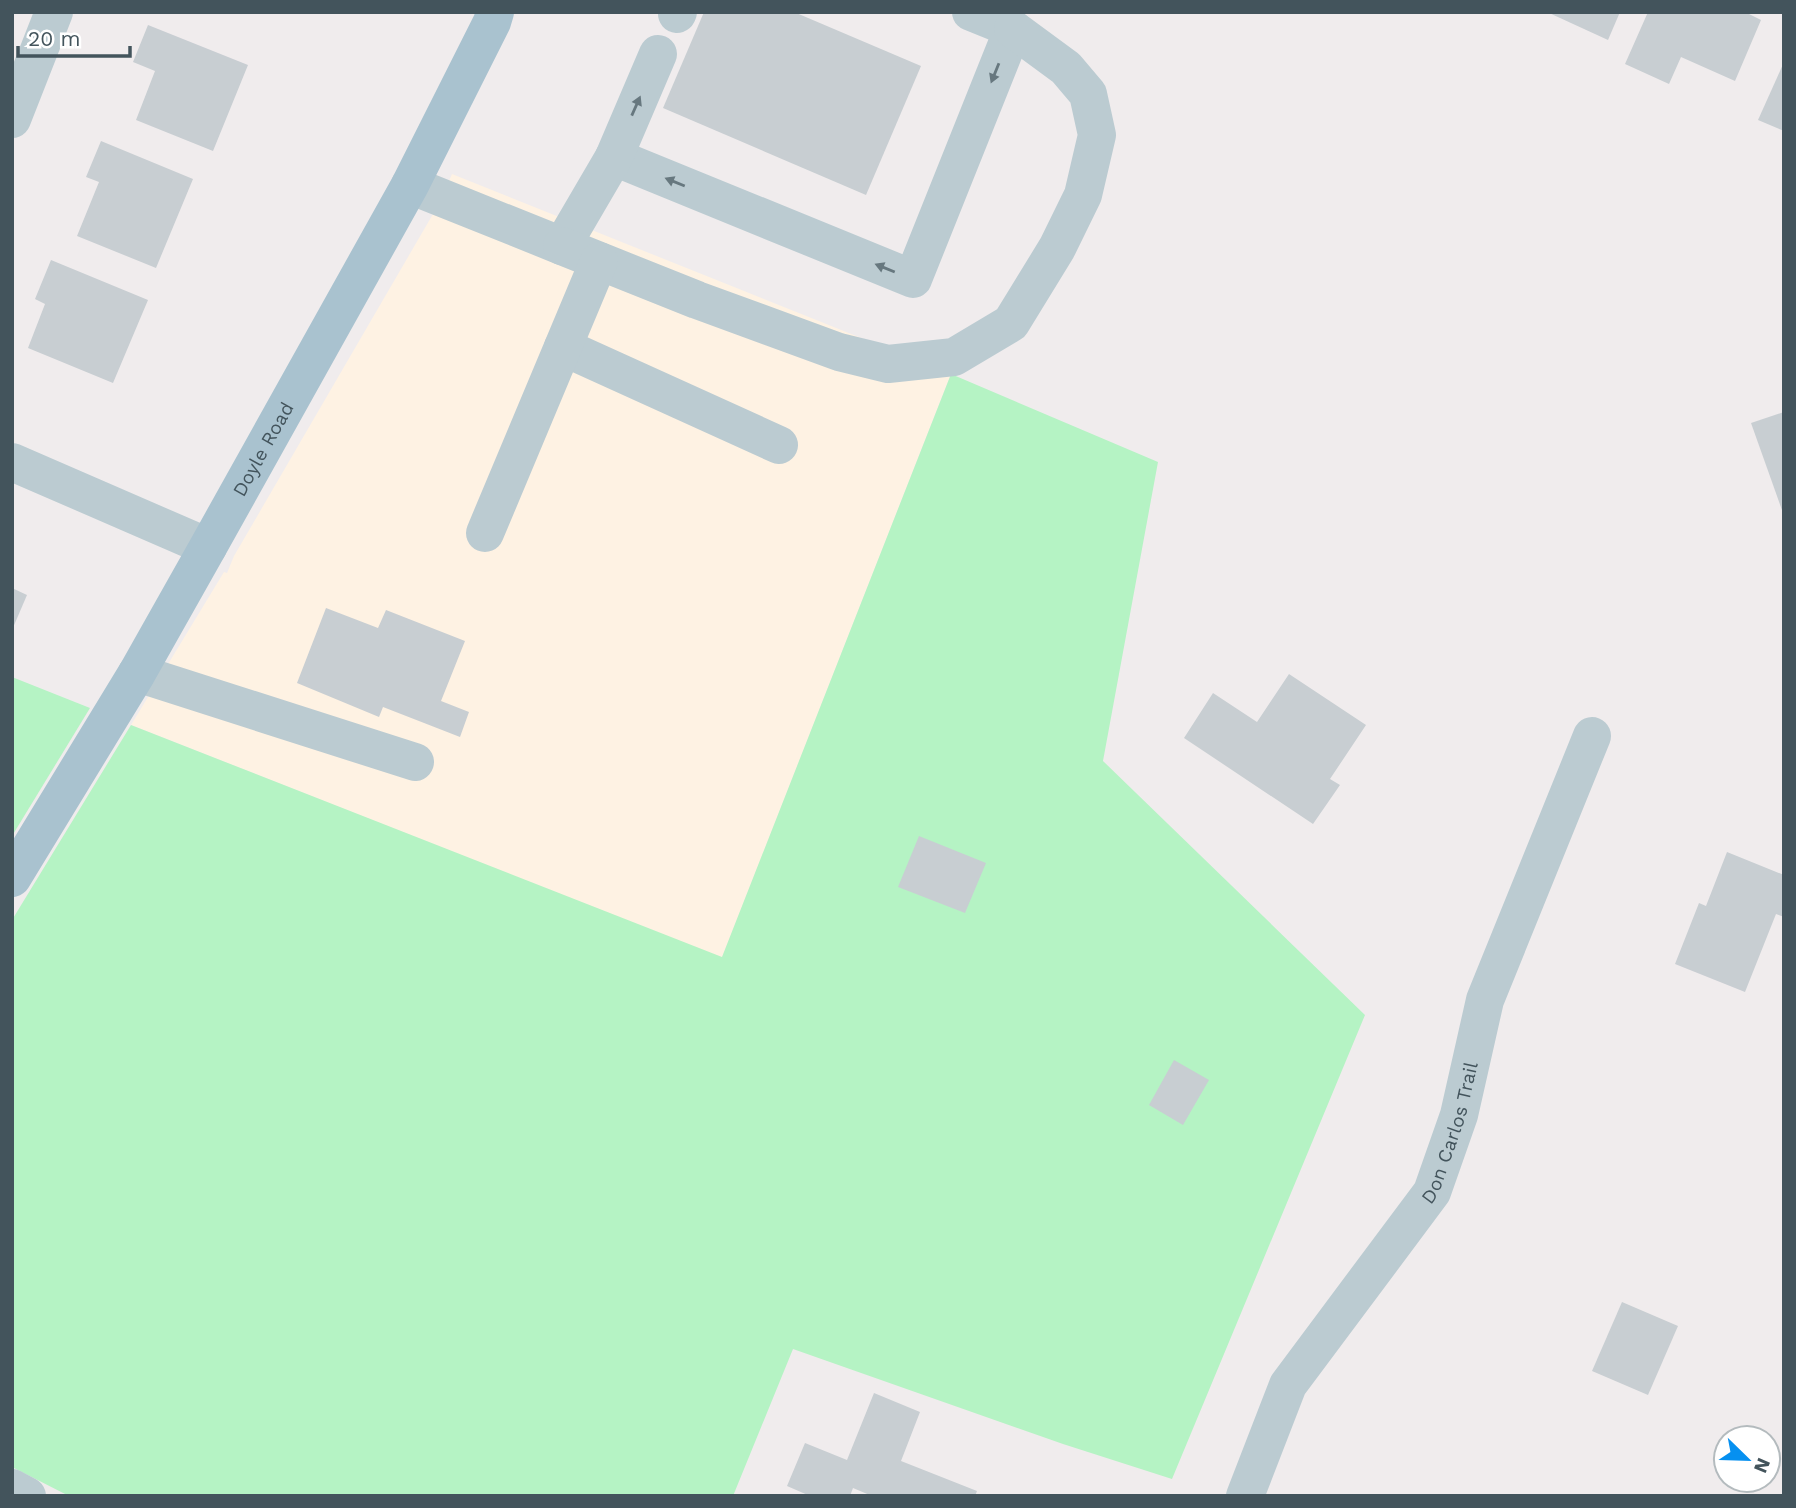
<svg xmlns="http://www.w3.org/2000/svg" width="1796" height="1508" font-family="'Work Sans',sans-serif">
<rect width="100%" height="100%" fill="#f0eced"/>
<polygon fill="#fef2e3" points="452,174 951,374 722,958 131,725 224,572 227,573 234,556 440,202"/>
<g fill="#b5f3c4">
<polygon points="951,374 1158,462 1103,761 1365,1015 1172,1479 1063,1444 793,1349 733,1496 69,1496 12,1467 12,920 131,725 722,957"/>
<polygon points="12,677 90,708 12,836"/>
</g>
<g fill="#c8ced2">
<polygon points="704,12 794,12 921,66 866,195 663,108"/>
<polygon points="1547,12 1620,12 1608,40"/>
<polygon points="1648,12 1745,12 1761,20 1735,81 1681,57 1669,84 1625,64"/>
<polygon points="148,25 248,65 213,151 136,120 155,71 133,62"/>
<polygon points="1784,62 1784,131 1758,120"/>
<polygon points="101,141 193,179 156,268 77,236 99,182 86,177"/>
<polygon points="51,260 148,300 113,383 28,348 45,304 35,299"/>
<polygon points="1784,412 1784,513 1783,513 1751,423"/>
<polygon points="12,588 27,595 12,630"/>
<polygon points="326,608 378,628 386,610 465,641 441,701 469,712 460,737 383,707 379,717 297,683"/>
<polygon points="1289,674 1366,725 1330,779 1340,785 1313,824 1184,738 1213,693 1257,722"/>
<polygon points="919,836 986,863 965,913 898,887"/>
<polygon points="1727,852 1784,875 1784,917 1776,914 1745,992 1675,964 1699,903 1706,906"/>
<polygon points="1174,1060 1209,1080 1183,1125 1149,1105"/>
<polygon points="1622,1302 1678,1326 1648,1395 1592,1371"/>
<polygon points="874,1393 920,1412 901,1461 977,1491 975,1496 872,1496 853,1488 850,1496 810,1496 787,1486 805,1443 847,1460"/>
</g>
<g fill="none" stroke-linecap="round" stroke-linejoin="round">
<g stroke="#bbcbd1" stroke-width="38">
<polyline points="677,14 678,12"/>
<polyline points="12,119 54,12"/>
<polyline points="614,157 913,279 1013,29 971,12"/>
<polyline points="410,185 562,246 614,157 658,54"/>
<polyline points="562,246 697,300 839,352 888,364 954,357 1011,323 1057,248 1083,195 1097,135 1088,94 1066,68 1013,29"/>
<polyline points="563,347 779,445"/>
<polyline points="12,462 208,547"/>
<polyline points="485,533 599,261"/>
<polyline points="137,673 415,762"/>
<polyline points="12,1488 27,1496"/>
<path id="s1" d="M1245 1496 1288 1385 1432 1192 1459 1115 1485 1000 1592 736"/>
</g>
<path stroke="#a9c2cf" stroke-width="38" id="s2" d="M12 878 137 673 208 547 410 185 492 22 495 12"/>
</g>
<defs><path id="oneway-solid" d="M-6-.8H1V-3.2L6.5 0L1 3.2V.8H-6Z" transform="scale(1.75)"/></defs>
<g fill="#67787f">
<use href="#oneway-solid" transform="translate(995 73) rotate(112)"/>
<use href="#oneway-solid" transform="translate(636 106) rotate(-66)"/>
<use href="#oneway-solid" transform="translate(675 182) rotate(-158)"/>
<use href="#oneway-solid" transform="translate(885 268) rotate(-158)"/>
</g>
<g text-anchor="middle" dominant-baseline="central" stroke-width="5" stroke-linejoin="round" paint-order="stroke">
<g font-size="19" fill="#43545c" stroke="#fff">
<text stroke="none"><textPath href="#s2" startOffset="497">Doyle Road</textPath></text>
<text stroke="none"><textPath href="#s1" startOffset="422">Don Carlos Trail</textPath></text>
</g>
</g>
<rect width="1796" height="1508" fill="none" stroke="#43545c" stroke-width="28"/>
<g transform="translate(1747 1459) rotate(113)"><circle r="33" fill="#ffffff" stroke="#b4bbbe" stroke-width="2"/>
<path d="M0-5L12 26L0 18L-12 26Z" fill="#0690f0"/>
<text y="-10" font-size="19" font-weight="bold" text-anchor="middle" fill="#43545c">N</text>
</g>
<path d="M18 46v10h112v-10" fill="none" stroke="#43545c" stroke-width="3.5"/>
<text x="28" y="46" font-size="21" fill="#43545c" stroke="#ffffff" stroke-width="5" paint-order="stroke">20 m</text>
</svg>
